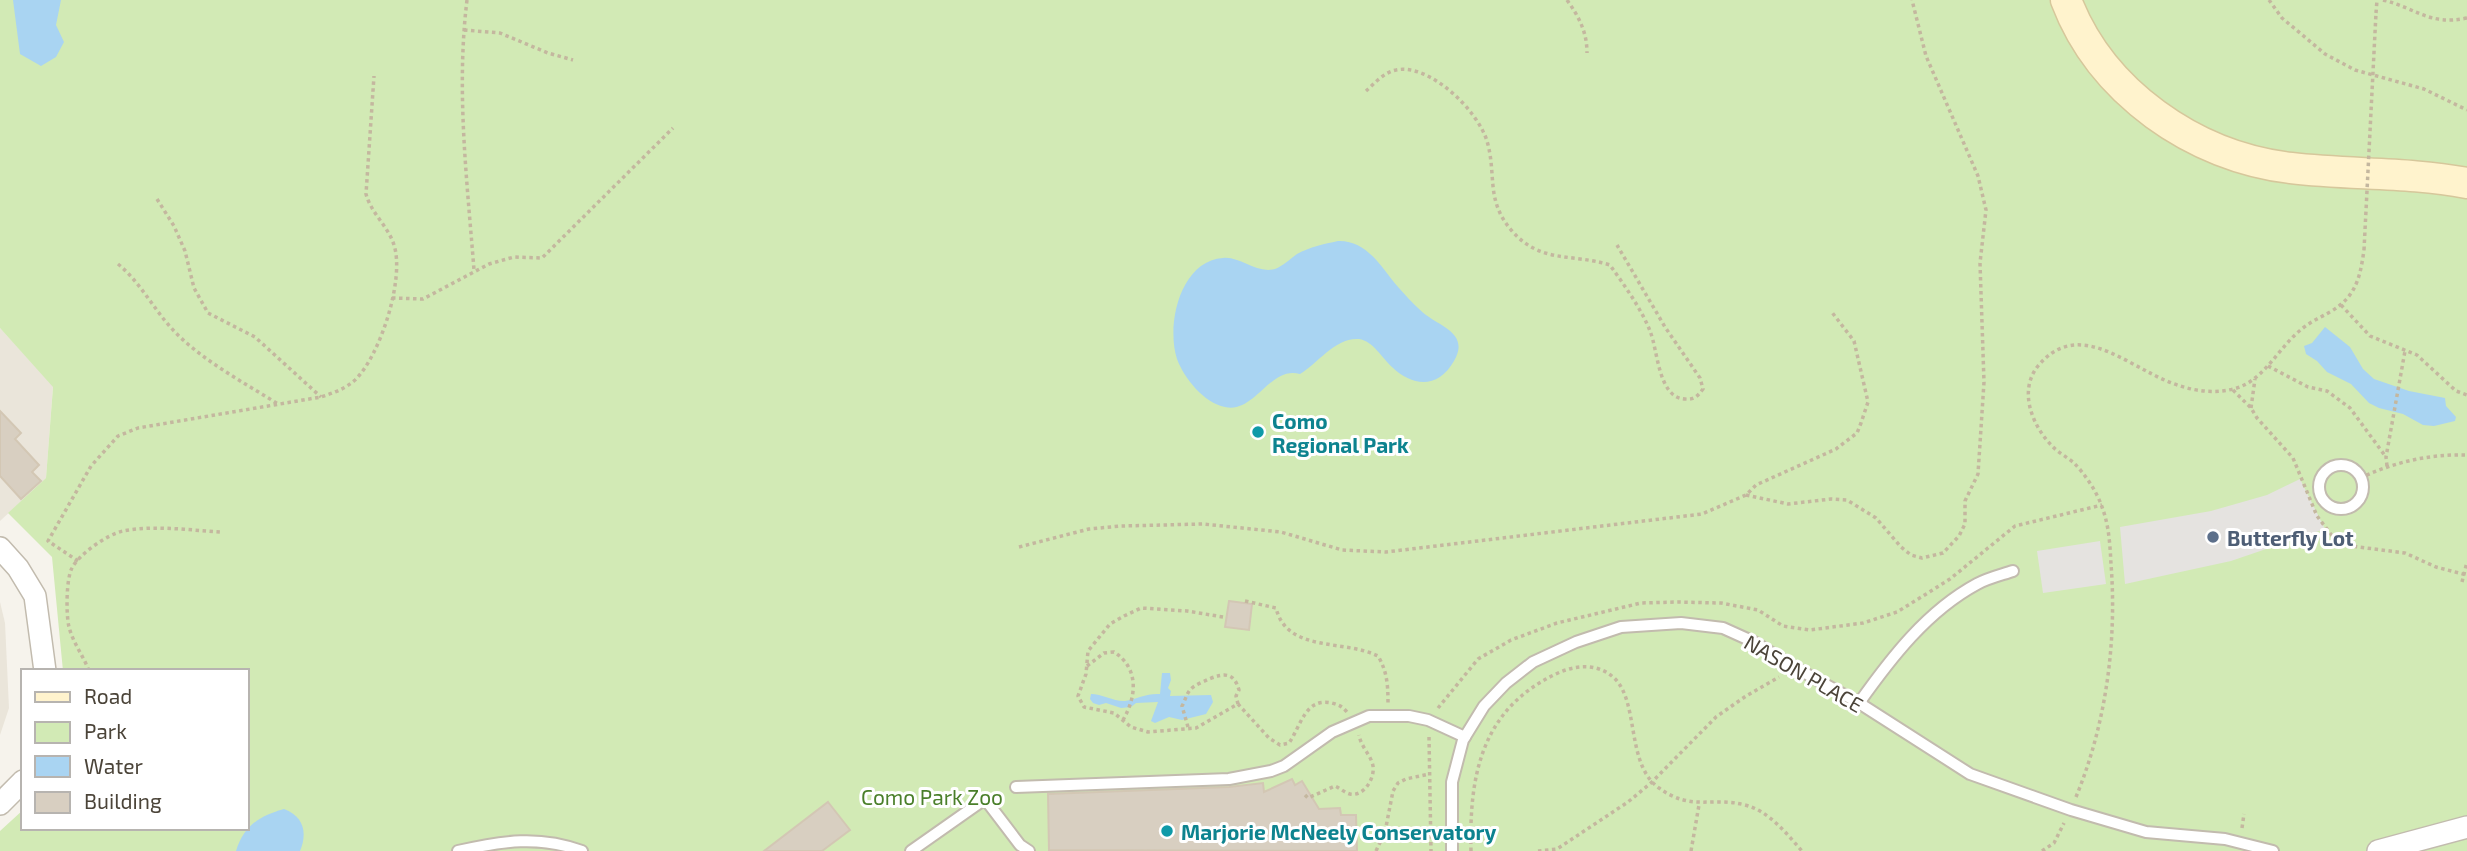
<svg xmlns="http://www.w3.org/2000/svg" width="2467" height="851" font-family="'Exo 2',sans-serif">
<rect width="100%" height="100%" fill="#f6f3ec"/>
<g fill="#eae5da">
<polygon points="0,328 53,386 46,478 0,521"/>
<polygon points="0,602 5,623 9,708 0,735"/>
</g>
<polygon fill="#d2eab5" points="0,0 2467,0 2467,851 0,851 0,831 23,810 23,828 247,828 247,671 63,671 52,557 8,513 46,478 53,387 0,328"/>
<g fill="#e5e3e0">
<polygon points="2300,479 2325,529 2231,561 2125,584 2120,527 2211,511 2267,495"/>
<polygon points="2100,541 2106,584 2043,593 2037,551"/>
</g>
<g fill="#a9d4f2">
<polygon points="13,0 61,0 56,25 64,42 56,57 41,66 20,54"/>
<path d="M1338 241C1368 240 1382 269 1399 288 1407 297 1417 308 1426 315 1444 328 1469 335 1454 361 1438 389 1413 387 1392 367 1382 358 1373 341 1359 339 1336 337 1318 363 1300 374 1270 365 1255 414 1225 407 1204 403 1184 378 1177 359 1166 325 1180 261 1223 258 1240 256 1256 274 1275 269 1283 266 1290 259 1297 254 1310 247 1324 244 1338 241Z"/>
<polygon points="2325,327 2350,347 2363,369 2374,379 2409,391 2445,398 2446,406 2456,417 2455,421 2434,426 2423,425 2403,414 2379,408 2369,403 2351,384 2327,372 2317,361 2306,354 2304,346 2312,343"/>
<path d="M1162 673H1170L1171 680 1168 688 1171 691 1170 696 1211 695 1213 702 1206 714 1182 720 1169 717 1155 723 1151 721 1158 702 1136 703 1131 707 1121 708 1106 703 1099 705 1093 703 1090 699 1091 694C1102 694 1115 702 1125 701 1137 699 1147 693 1160 694Z"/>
<path d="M284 809C303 816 308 832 300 851H236C244 825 260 816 284 809Z"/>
</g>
<g fill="#d8cfc1" stroke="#d3c7b4" stroke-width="2">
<polygon points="0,411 21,433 15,439 39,465 32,472 41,481 21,499 0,476"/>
<polygon points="1229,601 1252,604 1249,630 1225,627"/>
<polygon points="1292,779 1295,785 1302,781 1319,809 1340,808 1341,815 1356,815 1357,851 1049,850 1048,794 1229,787 1263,783 1264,792"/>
<polygon points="828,802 850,830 822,851 764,851"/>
</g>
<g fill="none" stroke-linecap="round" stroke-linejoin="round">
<defs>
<g id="service">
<circle cx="2341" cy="487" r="22"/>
<path d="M1859 703C1891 658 1927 611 1977 584 1988 578 2001 575 2013 571"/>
<polyline points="1016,787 1229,779 1271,771 1284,766 1332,732 1369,716 1409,716 1428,720 1465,737"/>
<path d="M458 851C502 841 539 835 582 851"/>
<polyline points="911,851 985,799 1020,845 1029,851"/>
<polyline points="1452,851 1452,782 1463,740 1484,706 1506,683 1533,662 1576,642 1621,627 1681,623 1723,628 1754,642 1794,667 1859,703 1970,774 2071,810 2146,832 2225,839 2273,851"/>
</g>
<g id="minor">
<polyline points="0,548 18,568 35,596 45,671"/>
<polyline points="0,804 23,781"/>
<polyline points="2378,851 2467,827"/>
</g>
<path id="secondary" d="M2066 0C2101 92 2194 157 2291 168 2350 175 2409 172 2467 183"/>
</defs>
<use href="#service" stroke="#c2bbae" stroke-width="14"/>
<use href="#minor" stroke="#c2bbae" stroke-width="24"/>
<use href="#secondary" stroke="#d6c79b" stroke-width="33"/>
<g stroke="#c4b79f" stroke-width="3.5" stroke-dasharray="3.5 3.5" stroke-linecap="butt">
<path d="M467 0C456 90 467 180 474 270"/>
<path d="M1567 0C1579 17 1587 32 1587 53"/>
<polyline points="2269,0 2282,18 2325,54 2355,70 2424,89 2467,110"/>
<path d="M2383 0C2416 8 2429 26 2467 18"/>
<polyline points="2376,13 2377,0"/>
<polyline points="464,30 500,33 548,53 573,60"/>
<path d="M1366 91C1374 84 1384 72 1396 70 1430 63 1478 111 1487 141 1497 175 1485 200 1512 231 1541 264 1572 253 1610 265 1624 285 1641 308 1650 331 1658 350 1658 398 1685 399 1694 400 1698 396 1703 389L1700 378 1665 327 1617 245"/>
<polyline points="157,199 174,226 185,251 194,288 208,313 255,337 321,397"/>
<path d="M118 264C141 283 154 310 174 331 203 361 243 382 278 404"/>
<polyline points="392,298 423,299 489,264 514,257 542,258 673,128"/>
<polyline points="2341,305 2370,336 2417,355 2456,391 2467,395"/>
<polyline points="2268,366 2308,387 2327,391 2350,408 2386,457"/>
<polyline points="2233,390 2251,408 2257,418 2293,458 2317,516 2333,537 2351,546 2405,553 2436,567 2467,575"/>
<polyline points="2251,408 2255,379"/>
<polyline points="2387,466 2386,457 2405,351"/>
<path d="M2360 478C2395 462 2428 454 2467 455"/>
<polyline points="1746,495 1788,504 1831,499 1847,500 1876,518 1901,547 1911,555 1922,558 1943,553 1959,536 1965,524 1965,501 1978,474 1984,382 1980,263 1986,210 1978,176 1926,56 1912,0"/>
<polyline points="1019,547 1089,529 1121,526 1203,524 1281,532 1342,550 1386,552 1702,514 1746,495 1756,485 1836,449 1857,433 1861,423 1868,402 1854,341 1831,311"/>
<path d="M78 561 48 541 91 466 118 436 138 428 321 397C333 393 345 389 355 380 380 356 405 279 394 245 388 226 371 213 366 194L374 76"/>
<polyline points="2462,582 2467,562"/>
<path d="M1245 601 1276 608C1287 653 1344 639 1378 656 1387 671 1388 685 1388 703"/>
<path d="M1223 617 1187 611 1141 608 1124 616 1110 624 1088 651 1086 674 1078 696 1084 707 1114 713 1131 727 1148 732 1196 728 1238 704 1269 738 1280 745 1289 743C1301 726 1305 697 1332 703 1339 705 1342 706 1347 712"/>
<path d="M1087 666 1104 653 1114 652C1139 668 1137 696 1123 720"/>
<path d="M89 671C83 655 73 643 69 627 66 615 66 579 72 568 79 554 108 534 123 531 154 525 188 530 220 532"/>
<polyline points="1438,708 1478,659 1511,640 1557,623 1641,603 1678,602 1721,603 1758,610 1783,626 1810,630 1863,623 1897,612 1923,596 1950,579 2015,526 2102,505"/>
<path d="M1188 727 1182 706C1185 701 1186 695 1190 690 1194 685 1203 682 1209 679 1224 673 1234 672 1239 690L1236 696 1238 704"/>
<polyline points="1429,737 1431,851"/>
<path d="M1305 795 1308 798 1335 786C1340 788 1345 793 1350 794 1364 797 1375 778 1373 766 1371 755 1361 747 1359 735"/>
<path d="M2076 797C2106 724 2117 642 2111 564 2110 545 2109 525 2102 507 2097 492 2085 474 2074 463 2067 457 2059 453 2053 447 2032 426 2018 391 2038 366 2073 323 2116 356 2152 374 2177 387 2205 396 2233 389 2264 382 2278 347 2303 328 2312 321 2321 317 2330 312 2356 297 2360 278 2364 250"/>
<polyline points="2242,828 2244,814"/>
<polyline points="1376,851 1385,832 1393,791 1398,783 1406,779 1429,774"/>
<path d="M1471 851C1469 774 1482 708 1558 673 1576 665 1597 663 1613 677 1640 700 1625 764 1659 788 1692 812 1712 796 1745 805 1769 811 1786 833 1802 851"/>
<polyline points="1538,851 1557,849 1628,802 1652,782 1716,717 1746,696 1779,677"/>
<polyline points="1691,851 1699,805"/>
<polyline points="2042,851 2054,843 2064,823"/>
</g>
<use href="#service" stroke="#fff" stroke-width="10"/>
<use href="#minor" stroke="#fff" stroke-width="21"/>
<use href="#secondary" stroke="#fff3cd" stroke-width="30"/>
<polyline stroke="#c4b79f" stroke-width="3.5" stroke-dasharray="3.5 3.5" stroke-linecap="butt" points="2364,250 2376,13"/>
</g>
<g fill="#0f9aa8" stroke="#fff" stroke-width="2.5">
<circle cx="1258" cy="432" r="7"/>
<circle cx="1167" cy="831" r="7"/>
</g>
<circle fill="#5c6f8a" stroke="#fff" stroke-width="2.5" cx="2213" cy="537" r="7"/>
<g text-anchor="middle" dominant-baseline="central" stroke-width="6" stroke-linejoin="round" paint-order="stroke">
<g font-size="21" font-weight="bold" fill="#0d838f" stroke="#fff" text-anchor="start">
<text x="1272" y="420">Como<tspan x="1272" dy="24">Regional Park</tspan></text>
<text x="1181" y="831">Marjorie McNeely Conservatory</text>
</g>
<g font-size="21" font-weight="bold" fill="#4e5e75" stroke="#fff" text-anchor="start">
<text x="2227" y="537">Butterfly Lot</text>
</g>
<g font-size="21" fill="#4b4439" stroke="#fff">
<text transform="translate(1804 673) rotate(30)">NASON PLACE</text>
</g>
<g font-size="21" fill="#4a7f2a" stroke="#fff">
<text x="932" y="796">Como Park Zoo</text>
</g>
</g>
<rect x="21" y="669" width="228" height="161" fill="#ffffff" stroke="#b7b4b0" stroke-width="2"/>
<rect x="35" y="692" width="35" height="10" fill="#fff3cd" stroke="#b7b4b0" stroke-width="2"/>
<text x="84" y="704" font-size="21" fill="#4b4439">Road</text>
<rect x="35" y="722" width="35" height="21" fill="#d2eab5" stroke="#b7b4b0" stroke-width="2"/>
<text x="84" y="739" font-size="21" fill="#4b4439">Park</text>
<rect x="35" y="756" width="35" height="21" fill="#a9d4f2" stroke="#b7b4b0" stroke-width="2"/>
<text x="84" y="774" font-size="21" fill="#4b4439">Water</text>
<rect x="35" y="792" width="35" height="21" fill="#d8cfc1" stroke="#b7b4b0" stroke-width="2"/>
<text x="84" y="809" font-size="21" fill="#4b4439">Building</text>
</svg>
